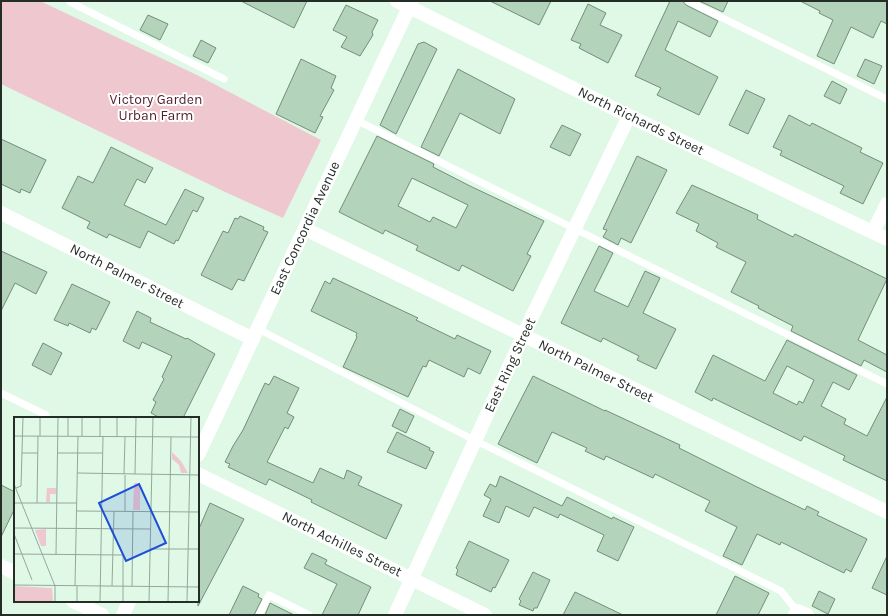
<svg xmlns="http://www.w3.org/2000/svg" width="888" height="616" font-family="Karla,sans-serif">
<rect width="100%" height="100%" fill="#dff9e6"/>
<polygon fill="#efc8cf" points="1,1 40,1 197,75 321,140 283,218 225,192 1,84"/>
<g fill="#b3d3bb" stroke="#758d7b" fill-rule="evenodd">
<polygon points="241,1 307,1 294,28"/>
<polygon points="490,1 551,1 539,25"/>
<polygon points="670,1 683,1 686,5 718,21 710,37 678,21 665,50 718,77 699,115 657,95 661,88 635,76"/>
<polygon points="699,1 728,1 723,12"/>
<polygon points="800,1 887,1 887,24 881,21 873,38 851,27 834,64 817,56 833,20 819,13 820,11"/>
<polygon points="588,4 606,13 600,25 622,35 608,63 579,48 581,44 571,40"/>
<polygon points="346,5 378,20 372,32 373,35 360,56 341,47 347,37 333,30"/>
<polygon points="148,15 168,24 160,40 140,30"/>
<polygon points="201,40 216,48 208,63 193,56"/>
<polygon points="424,42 437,49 396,134 380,125 418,44"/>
<polygon points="301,59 336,76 331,88 334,90 320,116 323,117 315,133 276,114"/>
<polygon points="865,59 882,66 874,84 857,76"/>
<polygon points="458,69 515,99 500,134 460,113 439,156 421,147"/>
<polygon points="832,81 847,89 840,104 824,96"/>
<polygon points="746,90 765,99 748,134 729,125"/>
<polygon points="789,115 810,126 812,123 862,148 860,152 883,163 863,204 840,193 844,186 780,155 782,151 773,147"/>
<polygon points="562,125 581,134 570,156 550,147"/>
<path d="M377 136 434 164 433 167 470 186 544 221 527 254 531 256 513 291 462 265 459 271 416 250 418 246 385 230 383 234 339 212ZM412 178 468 205 456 228 433 217 430 222 398 206Z"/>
<polygon points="1,139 46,160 30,193 21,189 20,193 1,184"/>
<polygon points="111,147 153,168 145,183 137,179 124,205 166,225 185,189 204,198 197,212 193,210 178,241 176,240 174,244 148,231 140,248 109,234 107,238 87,228 90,222 62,208 78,176 93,183"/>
<polygon points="637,156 667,170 631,243 621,238 618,245 603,237 607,230 603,229"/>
<polygon points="692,185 758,215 757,219 793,237 795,234 887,279 858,340 887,355 887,372 864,360 861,366 791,331 793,326 758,308 759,306 731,292 746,262 716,247 718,243 696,231 699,224 676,213"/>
<polygon points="240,216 264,227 263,230 268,232 244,281 238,279 232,290 201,275 223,231 228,233 235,218 238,219"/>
<polygon points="599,246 613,253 594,291 628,307 645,271 660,278 643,313 676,329 656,369 637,360 639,356 603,338 601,342 561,323"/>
<polygon points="1,251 47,272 36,294 15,283 1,311"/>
<polygon points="333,278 418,318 416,320 455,339 457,335 491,351 480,374 468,368 464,377 429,360 426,367 423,366 408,397 343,367 357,337 356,336 357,333 311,311 325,281 330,284"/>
<polygon points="72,284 110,302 96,330 92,328 90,333 69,323 68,326 54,320"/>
<polygon points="137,311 151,318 150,322 186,339 187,338 215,354 183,418 160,418 151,413 156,402 153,400 164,379 162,377 172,356 142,342 139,349 123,341"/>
<path d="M787 340 857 375 849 390 833 382 821 406 846 419 844 424 867 436 887 397V481L843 460 845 456 804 436 801 441 713 398 712 401 695 392 713 355 765 381ZM787 366 814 380 803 403 799 401 797 405 773 393Z"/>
<polygon points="43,343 62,353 51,375 32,365"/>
<polygon points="274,376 299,388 287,413 294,417 288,429 285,427 267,462 313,483 320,468 344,479 347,470 362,477 358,485 402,505 386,539 311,502 312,500 269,479 266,485 228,467 230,464 225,462 233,446 243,430 265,383 269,385"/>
<polygon points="533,376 605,411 605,410 680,445 679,448 755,486 805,510 807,506 819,512 817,515 867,539 851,572 846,569 844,573 781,542 780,545 757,534 742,565 723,556 737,527 705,511 710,501 655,474 653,478 606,456 604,460 585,451 587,448 552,432 537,463 498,444"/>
<polygon points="400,409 414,416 406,433 392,426"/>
<polygon points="397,432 430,448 429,450 434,452 426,469 387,452"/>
<polygon points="500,476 562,506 567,497 612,519 613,517 634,527 618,561 597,551 604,535 560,514 558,518 534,507 529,517 506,506 499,523 483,516 491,499 484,495 490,484 496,487"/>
<polygon points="1,485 15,492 15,508 1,537"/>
<polygon points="210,503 244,519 198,606 198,531"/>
<polygon points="469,541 509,560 495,588 493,587 491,592 456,575 458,570 456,568"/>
<polygon points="312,553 327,560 325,564 371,587 358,615 322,615 337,584 304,568"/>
<polygon points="887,556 887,595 872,588"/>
<polygon points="533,572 550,580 537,608 534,608 533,611 519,605 521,601 519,599"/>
<polygon points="735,576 769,593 758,615 716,615"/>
<polygon points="243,586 259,594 258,597 262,599 254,615 229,615"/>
<polygon points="819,591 835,599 828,614 812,606"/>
<polygon points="575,592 623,615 563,615"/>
<polygon points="270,603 294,615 265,615"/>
</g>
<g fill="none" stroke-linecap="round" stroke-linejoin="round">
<g stroke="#fff" stroke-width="7">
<polyline points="688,1 887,99"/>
<polyline points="70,2 224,79"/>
<polyline points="356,120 887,384"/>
<polyline points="258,329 476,441 781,591 797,611"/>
<polyline points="1,393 46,415"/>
<polyline points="259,615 269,595 309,615"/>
</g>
<g stroke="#fff" stroke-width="14">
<polyline points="397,1 629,116 887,239"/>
<polyline points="1,213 253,339"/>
<polyline points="305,229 887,512"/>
<polyline points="873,232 887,204"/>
<polyline points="198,455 412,1"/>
<polyline points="198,474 485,615"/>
<polyline points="1,566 15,573"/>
<polyline points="73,601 102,615"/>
<polyline points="123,615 129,601"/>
<polyline points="395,615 530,321 629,116"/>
<polyline points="795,615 797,611 807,615"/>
</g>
</g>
<g text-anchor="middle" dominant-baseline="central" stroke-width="4" stroke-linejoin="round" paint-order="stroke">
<g font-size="14" fill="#501e2c" stroke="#fff">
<text x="156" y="99">Victory Garden<tspan x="156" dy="16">Urban Farm</tspan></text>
</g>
<g font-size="14" fill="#242e27" stroke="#fff">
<text transform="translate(641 121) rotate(26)">North Richards Street</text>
<text transform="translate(305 228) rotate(-65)">East Concordia Avenue</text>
<text transform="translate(127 276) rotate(27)">North Palmer Street</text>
<text transform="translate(510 365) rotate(-65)">East Ring Street</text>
<text transform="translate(596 371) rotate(26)">North Palmer Street</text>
<text transform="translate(342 544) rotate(26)">North Achilles Street</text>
</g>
</g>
<g transform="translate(14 417)">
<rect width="185" height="185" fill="#dff9e6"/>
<path d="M158 35 167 44 174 56H167L165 48 158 42ZM120 66H126V93H119ZM33 71H42V77H36V85H32ZM32 112V129H27L21 113ZM0 169 38 171 39 185H0Z" fill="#efc8cf"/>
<path fill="none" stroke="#94a89a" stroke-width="1" d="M0 19 185 20M26 19V0M54 19V0M68 19V0M86 19V0M103 20V0M8 36H24M44 36H89M63 56 185 58M110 57 111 20M121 57 122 0M0 67 41 169V185M2 71 7 69 9 0M0 86H63M23 86 24 19M63 94 185 95M111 94V58M0 111 137 112M0 117 18 163M137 132H185M1 137 109 138V185M42 138 44 0M0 168 185 170M61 169 64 19M63 169V185M98 169 100 94M118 169 119 95M86 185 89 20M135 185 139 0M154 185 157 20M173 185 177 0"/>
<path fill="#1d4ed8" fill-opacity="0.15" stroke="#1d4ed8" stroke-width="2" d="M125 67 152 126 112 144 85 86Z"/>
<rect width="185" height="185" fill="none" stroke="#242e27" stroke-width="2"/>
</g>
<rect width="888" height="616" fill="none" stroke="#242e27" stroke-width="4"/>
</svg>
